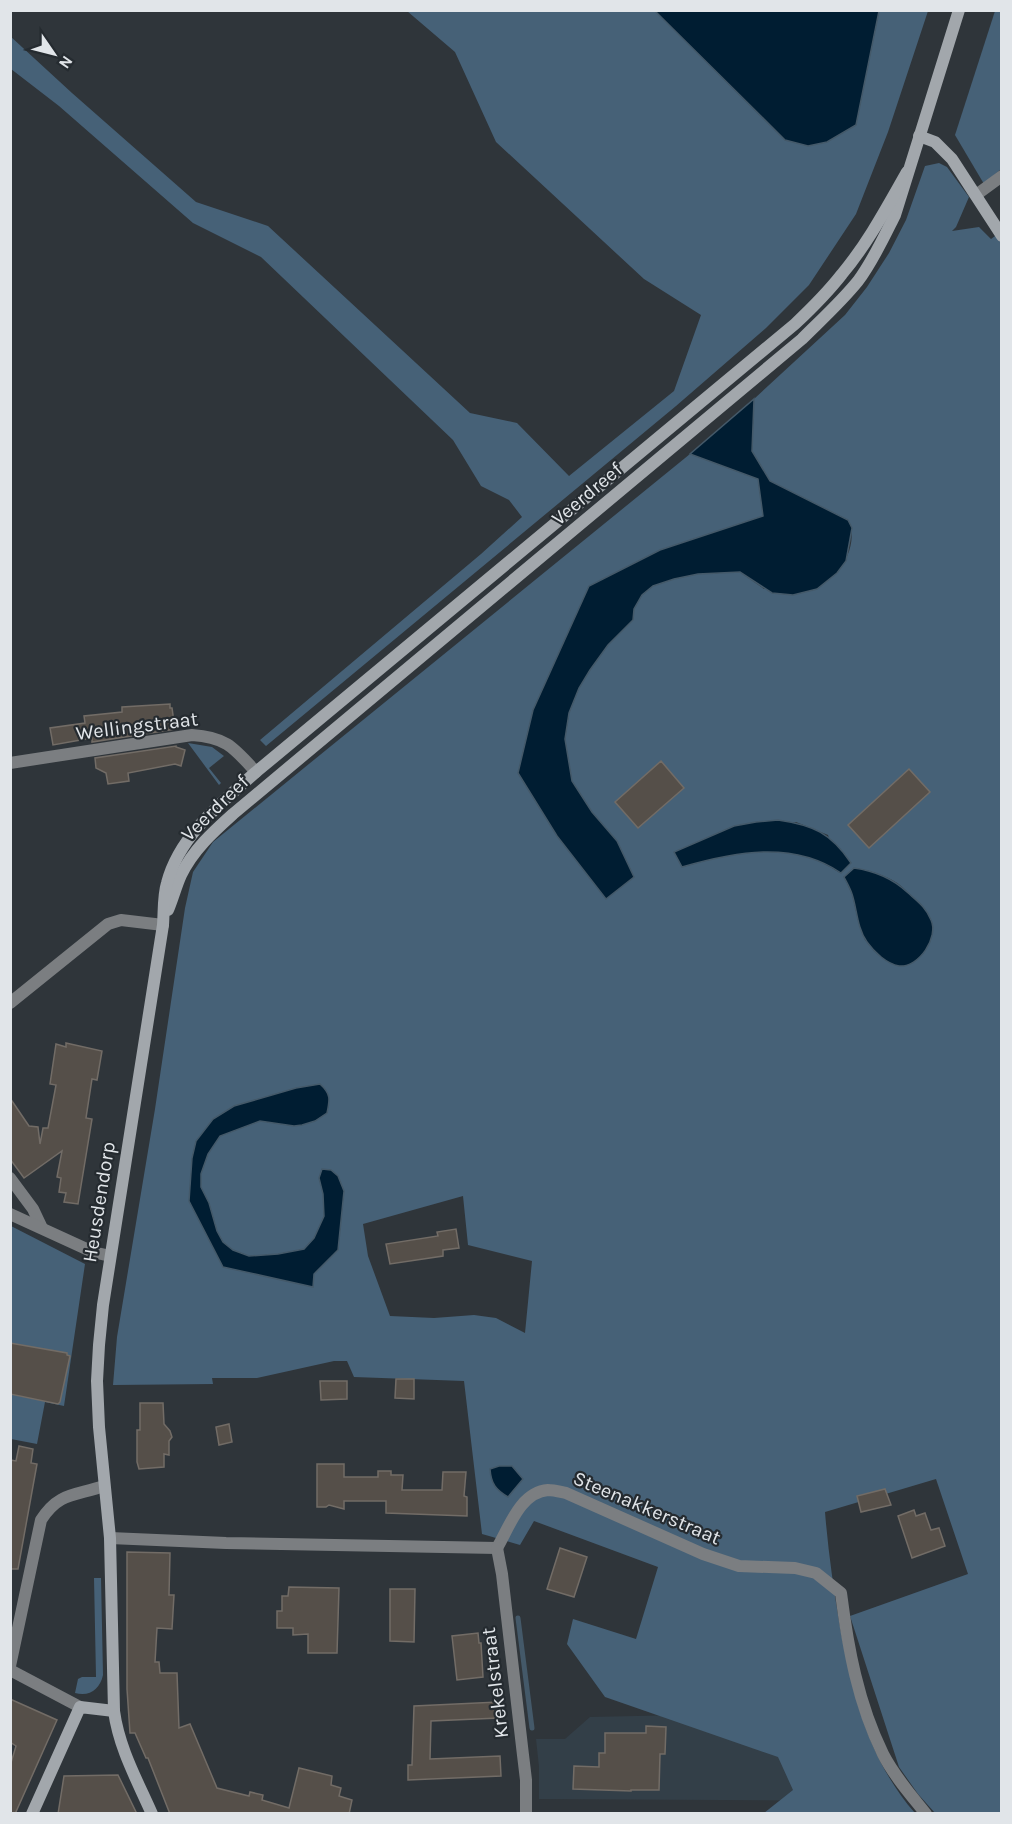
<svg xmlns="http://www.w3.org/2000/svg" width="1012" height="1824" font-family="Karla,sans-serif">
<rect width="100%" height="100%" fill="#2f353a"/>
<polygon fill="#333f48" points="860,1711 869,1738 882,1767 904,1801 539,1799 539,1767 536,1739 565,1739 590,1717"/>
<g fill="#466177" fill-rule="evenodd">
<polygon points="407,11 655,11 785,140 856,125 879,11 928,11 888,132 856,214 809,285 766,328 676,406 266,746 260,740 481,554 522,517 509,500 481,486 453,440 261,257 193,223 59,106 11,69 10,36 72,93 196,202 268,226 470,413 517,423 569,476 674,391 701,315 644,279 496,142 455,52"/>
<polygon points="995,11 1001,11 1001,169 984,184 955,135"/>
<path d="M939 163 947 167 969 197 956 227 952 231 979 227 991 239 1002 231 1001 1813H935L918 1794 899 1767 850 1616 968 1574 936 1479 825 1512C828 1549 833 1585 839 1621 851 1689 868 1760 915 1813H764L793 1790 778 1757 605 1697 567 1644 573 1619 636 1639 658 1567 534 1521 520 1545 482 1534 464 1381 354 1377 347 1361H334L257 1378H212L213 1384 113 1385 117 1337 155 1109 185 908 193 872 213 842 690 454 758 479 763 516 660 550 589 586 518 773 557 836 606 898 634 877 617 841 592 812 572 781 565 739 569 713 579 688 590 670 608 645 633 620 634 609 642 595 653 586 674 579 698 574 740 572 764 589 837 573C848 559 857 538 848 520L770 481 752 451 754 399 845 315 867 287 889 253 906 220 925 166ZM796 822 828 835 840 873C793 840 735 852 683 867ZM854 868C873 871 897 878 909 894 914 901 921 942 924 953L905 965 881 957 865 940 858 920 852 894 844 877ZM259 1099 294 1126 260 1121 241 1127 220 1136 208 1154 201 1174V1187L209 1203 217 1231 223 1243 233 1250 249 1256 278 1254 304 1249 314 1238 324 1216 323 1194 319 1178 331 1170 337 1176 344 1191 338 1250 314 1274 223 1267 192 1158 234 1106ZM463 1196 468 1245 532 1261 525 1333 496 1318 474 1315 434 1318 390 1316 368 1256 363 1224Z"/>
<polygon points="188,743 212,747 224,756 209,768 221,783 219,785"/>
<polygon points="11,1226 85,1264 64,1406 45,1402 37,1444 11,1439"/>
<path d="M94 1578H101L103 1675C100 1689 90 1697 75 1693L78 1679 82 1677H96Z"/>
</g>
<g fill="#001d32" stroke="#445969" stroke-width="1.5">
<polygon points="655,11 879,11 856,125 827,142 808,146 785,140"/>
<polygon points="754,399 752,451 770,481 848,520 852,528 846,561 837,573 817,589 793,595 772,593 740,572 698,574 674,579 653,586 642,595 634,609 633,620 608,645 590,670 579,688 569,713 565,739 572,781 592,812 617,841 634,877 606,899 557,836 518,773 533,710 589,586 660,550 763,516 758,479 690,454"/>
<path d="M778 820C813 825 831 833 851 863L841 873C793 840 734 852 682 867L674 852 734 826 756 822Z"/>
<path d="M854 868C875 871 892 878 907 892 917 901 926 907 931 920 939 937 919 968 899 966 887 964 874 952 867 942 857 928 857 909 852 894 850 888 847 883 844 877Z"/>
<path d="M320 1084C331 1094 330 1099 327 1113L315 1121 302 1125 294 1126 260 1121 220 1136 208 1154 201 1174V1187L209 1203 217 1231 223 1242 233 1250 249 1256 278 1254 304 1249 314 1238 324 1216 323 1194 319 1178 322 1169 331 1170 338 1176 344 1191 338 1250 314 1274 313 1287 223 1267 189 1201 192 1158 196 1141 213 1119 234 1106 296 1088Z"/>
<path d="M499 1466H512L523 1479 508 1497C496 1490 491 1484 490 1469Z"/>
</g>
<g fill="none" stroke-linecap="round" stroke-linejoin="round">
<polyline stroke="#445969" stroke-width="5" points="518,1618 532,1728"/>
</g>
<g fill="#554f49" stroke="#726c66" stroke-width="1.5">
<polygon points="170,704 170,708 172,708 175,729 92,742 92,738 53,745 50,728 85,723 84,716 122,712 122,707"/>
<polygon points="176,746 176,747 185,750 181,766 175,764 128,773 129,781 108,784 106,773 96,768 95,758"/>
<polygon points="661,761 684,788 638,828 615,802"/>
<polygon points="909,769 930,792 869,848 848,825"/>
<polygon points="66,1043 102,1051 97,1080 92,1079 86,1118 92,1119 78,1204 64,1202 66,1193 59,1192 61,1178 57,1177 62,1151 24,1178 10,1159 10,1098 29,1126 38,1127 40,1144 43,1128 48,1128 56,1085 50,1084 56,1044 66,1047"/>
<polygon points="456,1229 459,1248 443,1250 443,1256 390,1264 386,1244 438,1236 437,1232"/>
<polygon points="10,1343 67,1353 67,1355 70,1356 60,1402 58,1404 10,1394"/>
<polygon points="396,1379 414,1379 414,1399 395,1398"/>
<polygon points="320,1381 347,1381 347,1399 321,1400"/>
<polygon points="140,1403 163,1403 164,1424 170,1431 172,1437 169,1441 169,1455 164,1454 164,1467 139,1469 137,1462 137,1430 140,1430"/>
<polygon points="229,1424 232,1442 219,1445 216,1427"/>
<polygon points="19,1446 33,1449 31,1463 37,1464 18,1569 10,1569 10,1460 16,1461"/>
<polygon points="317,1464 344,1464 344,1477 378,1477 378,1471 391,1471 391,1475 403,1475 402,1490 442,1490 443,1472 466,1472 464,1496 467,1497 467,1516 386,1513 386,1501 344,1501 344,1509 329,1505 326,1507 317,1507"/>
<polygon points="885,1489 891,1505 861,1512 857,1496"/>
<polygon points="914,1510 916,1516 925,1513 931,1530 939,1528 945,1546 912,1558 898,1516"/>
<polygon points="560,1548 587,1557 574,1597 547,1589"/>
<polygon points="127,1552 170,1553 169,1595 174,1595 172,1629 157,1628 155,1662 159,1662 160,1673 177,1673 179,1728 190,1724 217,1788 249,1796 250,1792 263,1795 262,1800 289,1808 299,1768 332,1776 331,1785 341,1788 339,1796 352,1800 349,1814 170,1814 148,1758 146,1758 135,1733 130,1733 127,1689"/>
<polygon points="289,1587 339,1588 337,1653 308,1653 308,1634 293,1635 293,1628 277,1628 277,1611 282,1611 282,1596 288,1596"/>
<polygon points="390,1589 415,1589 414,1642 390,1641"/>
<polygon points="478,1633 479,1643 481,1643 483,1677 457,1680 452,1636"/>
<polygon points="10,1699 57,1720 15,1814 10,1814 10,1766 16,1746 10,1742"/>
<polygon points="498,1702 499,1718 431,1721 430,1759 500,1756 501,1776 408,1780 408,1765 412,1765 414,1706"/>
<polygon points="646,1726 666,1727 665,1754 660,1754 659,1790 631,1790 631,1791 573,1789 574,1766 599,1767 599,1753 605,1753 605,1733 646,1733"/>
<polygon points="118,1775 137,1814 58,1814 64,1776"/>
</g>
<g fill="none" stroke-linecap="round" stroke-linejoin="round">
<g stroke="#7b7e81" stroke-width="12">
<polyline points="976,195 1002,176"/>
<path d="M10 763 192 735C226 737 234 748 256 772"/>
<polyline points="10,1003 108,924 121,920 163,925"/>
<polyline points="10,1178 33,1209 42,1228"/>
<polyline points="10,1214 93,1252 110,1256"/>
<path d="M110 1538 226 1543 497 1548C509 1528 520 1492 548 1490 554 1490 561 1492 566 1493L703 1554 739 1566 795 1568 816 1573 841 1593C848 1648 858 1703 883 1754 894 1776 911 1795 926 1814"/>
<polyline points="497,1548 502,1574 523,1755 526,1780 526,1814"/>
<path d="M10 1666 41 1520C59 1492 75 1496 104 1486"/>
<polyline points="10,1670 80,1707"/>
</g>
<g stroke="#a2a7ac" stroke-width="12">
<polyline points="919,136 935,142 952,159 1002,236"/>
<path d="M168 910C173 898 176 886 181 875 193 850 213 832 233 814L802 339C821 320 841 302 858 281 873 261 884 237 895 215L959 10"/>
<polyline points="32,1814 80,1707 114,1711"/>
<path d="M152 1814C137 1780 119 1748 114 1711L110 1538 99 1427 97 1381 99 1345 103 1305 163 925C164 912 163 896 167 883 179 836 221 803 256 772L795 324C812 308 828 292 842 274 868 243 887 207 907 172"/>
</g>
</g>
<g text-anchor="middle" dominant-baseline="central" stroke-width="4.5" stroke-linejoin="round" paint-order="stroke">
<g font-size="20" fill="#e1e5e9" stroke="#252b30">
<text transform="translate(587 494) rotate(-40)">Veerdreef</text>
<text transform="translate(137 726) rotate(-7)">Wellingstraat</text>
<text transform="translate(215 808) rotate(-44)">Veerdreef</text>
<text transform="translate(99 1202) rotate(-81)">Heusdendorp</text>
<text transform="translate(647 1508) rotate(23)">Steenakkerstraat</text>
<text transform="translate(495 1683) rotate(-97)">Krekelstraat</text>
</g>
</g>
<rect width="1012" height="1824" fill="none" stroke="#e1e5e9" stroke-width="24"/>
<g transform="translate(54 54) rotate(125)" stroke="#252b30" stroke-width="4.5" paint-order="stroke">
<path d="M0-4.5L10 22L0 15L-10 22Z" fill="#e1e5e9"/>
<text y="-9" font-size="16" font-weight="bold" text-anchor="middle" fill="#e1e5e9">N</text>
</g>
</svg>
